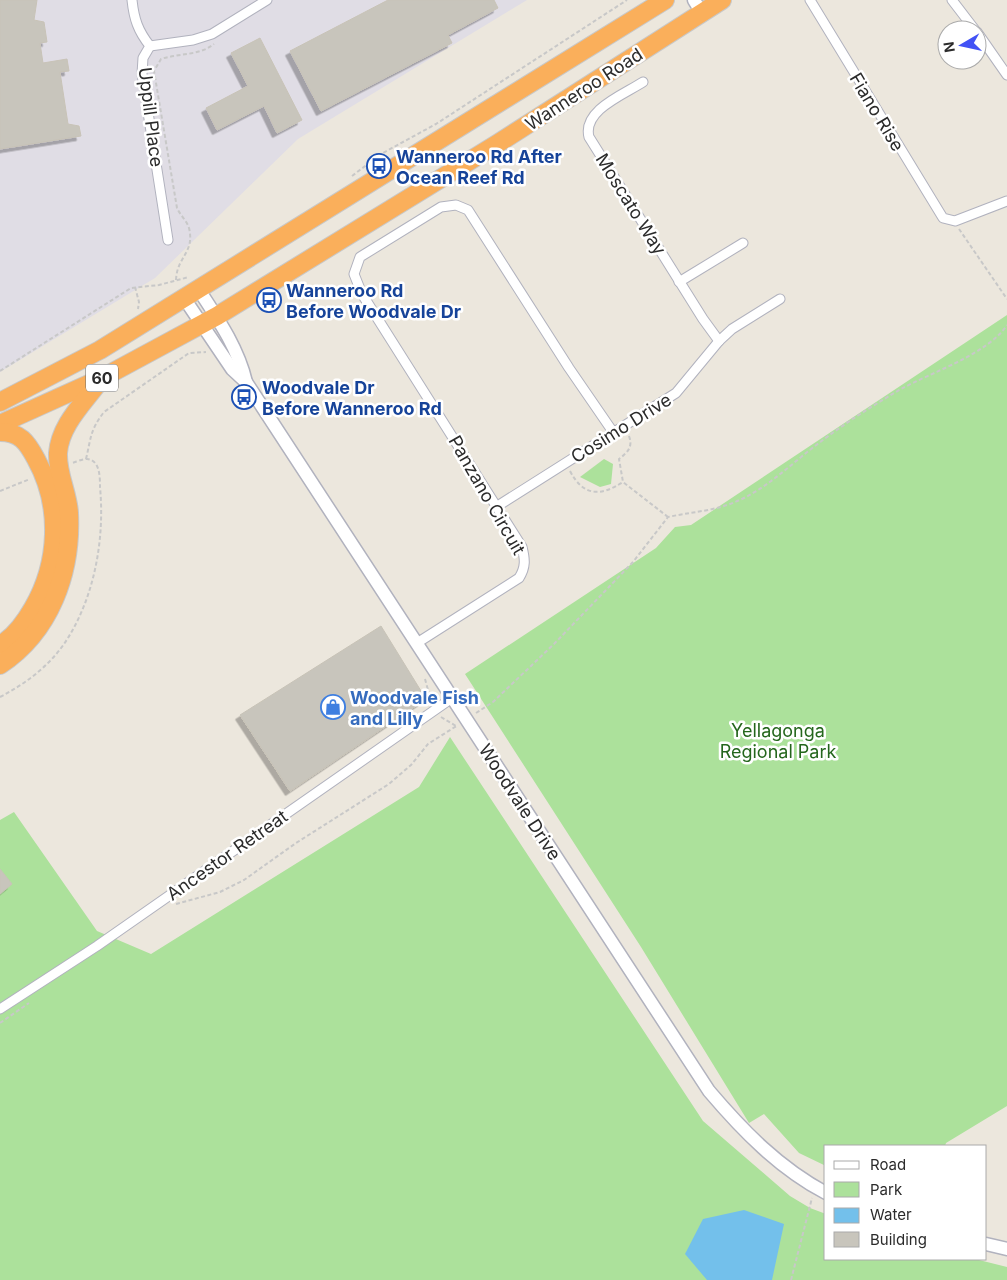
<svg xmlns="http://www.w3.org/2000/svg" width="1007" height="1280" font-family="Inter,sans-serif">
<defs>
<filter id="shadow"><feDropShadow dx="-4.5" dy="4.5" stdDeviation="0" flood-color="#0004"/></filter>
</defs>
<rect width="100%" height="100%" fill="#ece7dd"/>
<polygon fill="#e0dde5" points="0,0 527,0 298,139 155,278 0,372"/>
<g fill="#ace19b">
<polygon points="1007,315 1007,1106 946,1143 945,1146 826,1146 826,1166 799,1153 764,1114 749,1123 641,947 465,674 656,548 675,527 691,525"/>
<polygon points="604,459 613,464 611,484 600,487 580,477"/>
<polygon points="450,737 703,1121 790,1196 810,1208 826,1214 826,1259 975,1259 1007,1267 1007,1280 0,1280 0,820 14,812 97,931 151,954 419,787"/>
</g>
<polygon fill="#73c0eb" points="744,1210 784,1224 772,1280 707,1280 685,1254 703,1219"/>
<g fill="#c8c5bc" stroke="#c8c3b7" filter="url(#shadow)">
<polygon points="0,0 37,0 34,20 44,22 47,42 40,43 43,63 67,59 69,71 60,72 68,124 79,126 81,136 0,149"/>
<polygon points="388,0 494,0 498,8 448,35 452,43 321,111 290,51"/>
<polygon points="260,38 302,120 277,133 264,106 217,130 206,108 248,86 231,53"/>
<polygon points="381,626 426,699 290,791 240,715"/>
<polygon points="0,869 12,884 0,894"/>
</g>
<g fill="none" stroke-linecap="round" stroke-linejoin="round">
<defs>
<g id="street">
<path d="M132 0C134 19 138 31 150 46L143 58 142 74 168 240"/>
<polyline points="810,0 943,218 955,221 1007,201"/>
<polyline points="952,0 975,30"/>
<polyline points="977,32 1007,75"/>
<polyline points="150,46 193,40 212,34 267,0"/>
<path d="M643 82C625 94 582 110 589 137L703 319 719 341"/>
<polyline points="679,282 743,243"/>
<polyline points="496,507 676,393 719,341 732,329 780,299"/>
<path d="M417 643 519 578C526 567 525 559 522 547L362 294 354 274 360 257 441 207 456 205 468 210 569 368 613 432"/>
<polyline points="0,1009 97,946 452,698"/>
</g>
<g id="secondary">
<polyline points="694,0 702,13"/>
<path d="M199 290C218 319 238 348 246 382"/>
<path d="M184 298 232 369 246 382 709 1091C743 1131 779 1168 826 1193"/>
<polyline points="986,1244 1007,1249"/>
</g>
<g id="highway">
<polyline points="0,402 100,350 665,0"/>
<polyline points="0,424 102,378 217,316 497,144 722,0"/>
<path d="M0 432C20 432 27 442 36 459 62 506 59 563 33 608 25 622 14 637 0 645"/>
<path d="M0 665C50 632 72 573 69 513 68 493 57 474 58 453 60 424 85 402 101 379"/>
</g>
</defs>
<use href="#street" stroke="#b1b2be" stroke-width="11"/>
<use href="#secondary" stroke="#b1b2be" stroke-width="15"/>
<use href="#highway" stroke="#c8c8c8" stroke-width="20"/>
<g stroke="#c8c8c8" stroke-width="2" stroke-dasharray="4 2.5" stroke-linecap="butt">
<polyline points="352,176 381,154 436,124 627,0"/>
<polyline points="959,229 1007,299"/>
<path d="M176 280C177 256 195 253 189 228 187 221 180 215 177 208L154 71 161 59C179 53 199 56 214 44"/>
<polyline points="135,287 139,302 138,309"/>
<polyline points="0,371 131,288 159,285 189,277"/>
<path d="M629 436C633 447 628 452 619 459L623 482 668 517"/>
<path d="M86 459C91 438 90 430 104 412L189 353 206 352"/>
<path d="M570 471C583 496 600 497 623 482"/>
<polyline points="0,491 30,479"/>
<polyline points="425,679 431,701"/>
<path d="M0 697C25 684 48 667 64 644 94 600 105 540 100 487 100 477 100 460 87 459 82 459 76 462 72 463"/>
<path d="M476 713 493 702 554 644 633 562 668 517C691 512 714 511 735 502 765 490 790 465 815 446 842 425 872 406 901 389 932 372 988 354 1007 325"/>
<polyline points="441,717 456,726"/>
<polyline points="176,904 220,892 244,880 296,843 389,784 411,765 428,744 458,725"/>
<polyline points="0,1023 29,1003"/>
<polyline points="791,1280 812,1198"/>
</g>
<use href="#street" stroke="#fff" stroke-width="9"/>
<use href="#secondary" stroke="#fff" stroke-width="12"/>
<use href="#highway" stroke="#faaf5b" stroke-width="18"/>
</g>
<defs>
<symbol id="bus-ring" viewBox="-11 -11 22 22"><circle r="9.5" fill="#fff" stroke="#1a4fb4" stroke-width="1.5"/><path d="M-5-6H5V4H4V6H2V4H-2V6H-4V4H-5ZM-3.5-4V0h7V-4ZM-3.5 1.2v1.5H-2V1.2ZM2 1.2v1.5H3.5V1.2Z" fill="#1a4fb4"/></symbol>
<symbol id="shop-ring" viewBox="-11 -11 22 22"><circle r="9.5" fill="#fff" stroke="#3f7fe0" stroke-width="1.5"/><path d="M-5-2.5h2.3a2.7 3.5 0 0 1 5.4 0H5L5.5 6h-11ZM-1.5-2.5h3a1.5 2.3 0 0 0-3 0Z" fill="#3f7fe0"/></symbol>
</defs>
<g fill-rule="evenodd">
<use href="#bus-ring" x="365" y="152" width="28" height="28"/>
<use href="#bus-ring" x="255" y="286" width="28" height="28"/>
<use href="#bus-ring" x="230" y="383" width="28" height="28"/>
<use href="#shop-ring" x="319" y="693" width="28" height="28"/>
</g>
<g text-anchor="middle" dominant-baseline="central" stroke-width="5" stroke-linejoin="round" paint-order="stroke">
<rect fill="#fff" stroke="#6b6b6b" stroke-width="1" x="86" y="364.5" width="32" height="27" rx="4"/>
<g font-size="16" font-weight="bold" fill="#2b2b2b">
<text x="102" y="378">60</text>
</g>
<g font-size="18" fill="#2b2b2b" stroke="#fff">
<text transform="translate(584 89) rotate(-33)">Wanneroo Road</text>
<text transform="translate(877 112) rotate(59)">Fiano Rise</text>
<text transform="translate(151 117) rotate(83)">Uppill Place</text>
<text transform="translate(631 204) rotate(58)">Moscato Way</text>
<text transform="translate(621 428) rotate(-32)">Cosimo Drive</text>
<text transform="translate(487 495) rotate(60)">Panzano Circuit</text>
<text transform="translate(520 802) rotate(57)">Woodvale Drive</text>
<text transform="translate(227 855) rotate(-35)">Ancestor Retreat</text>
</g>
<g font-size="18" font-weight="bold" fill="#164399" stroke="#fff" text-anchor="start">
<text x="396" y="156">Wanneroo Rd After<tspan x="396" dy="21">Ocean Reef Rd</tspan></text>
<text x="286" y="290">Wanneroo Rd<tspan x="286" dy="21">Before Woodvale Dr</tspan></text>
<text x="262" y="387">Woodvale Dr<tspan x="262" dy="21">Before Wanneroo Rd</tspan></text>
</g>
<g font-size="18" font-weight="bold" fill="#366cbe" stroke="#fff" text-anchor="start">
<text x="350" y="697">Woodvale Fish<tspan x="350" dy="21">and Lilly</tspan></text>
</g>
<g font-size="18" fill="#24661c" stroke="#fff">
<text x="778" y="730">Yellagonga<tspan x="778" dy="21">Regional Park</tspan></text>
</g>
</g>
<rect x="824" y="1145" width="162" height="115" fill="#ffffff" stroke="#aaaaaa"/>
<rect x="834" y="1161" width="25" height="8" fill="#ffffff" stroke="#aaaaaa"/>
<text x="870" y="1170" font-size="15" fill="#2b2b2b">Road</text>
<rect x="834" y="1182" width="25" height="15" fill="#ace19b" stroke="#aaaaaa"/>
<text x="870" y="1195" font-size="15" fill="#2b2b2b">Park</text>
<rect x="834" y="1208" width="25" height="15" fill="#73c0eb" stroke="#aaaaaa"/>
<text x="870" y="1220" font-size="15" fill="#2b2b2b">Water</text>
<rect x="834" y="1232" width="25" height="15" fill="#c8c5bc" stroke="#aaaaaa"/>
<text x="870" y="1245" font-size="15" fill="#2b2b2b">Building</text>
<g transform="translate(962 45) rotate(261)"><circle r="24" fill="#ffffff" stroke="#aaaaaa"/>
<path d="M0-4L9 19L0 12L-9 19Z" fill="#4252f5"/>
<text y="-8" font-size="14" font-weight="bold" text-anchor="middle" fill="#2b2b2b">N</text>
</g>
</svg>
